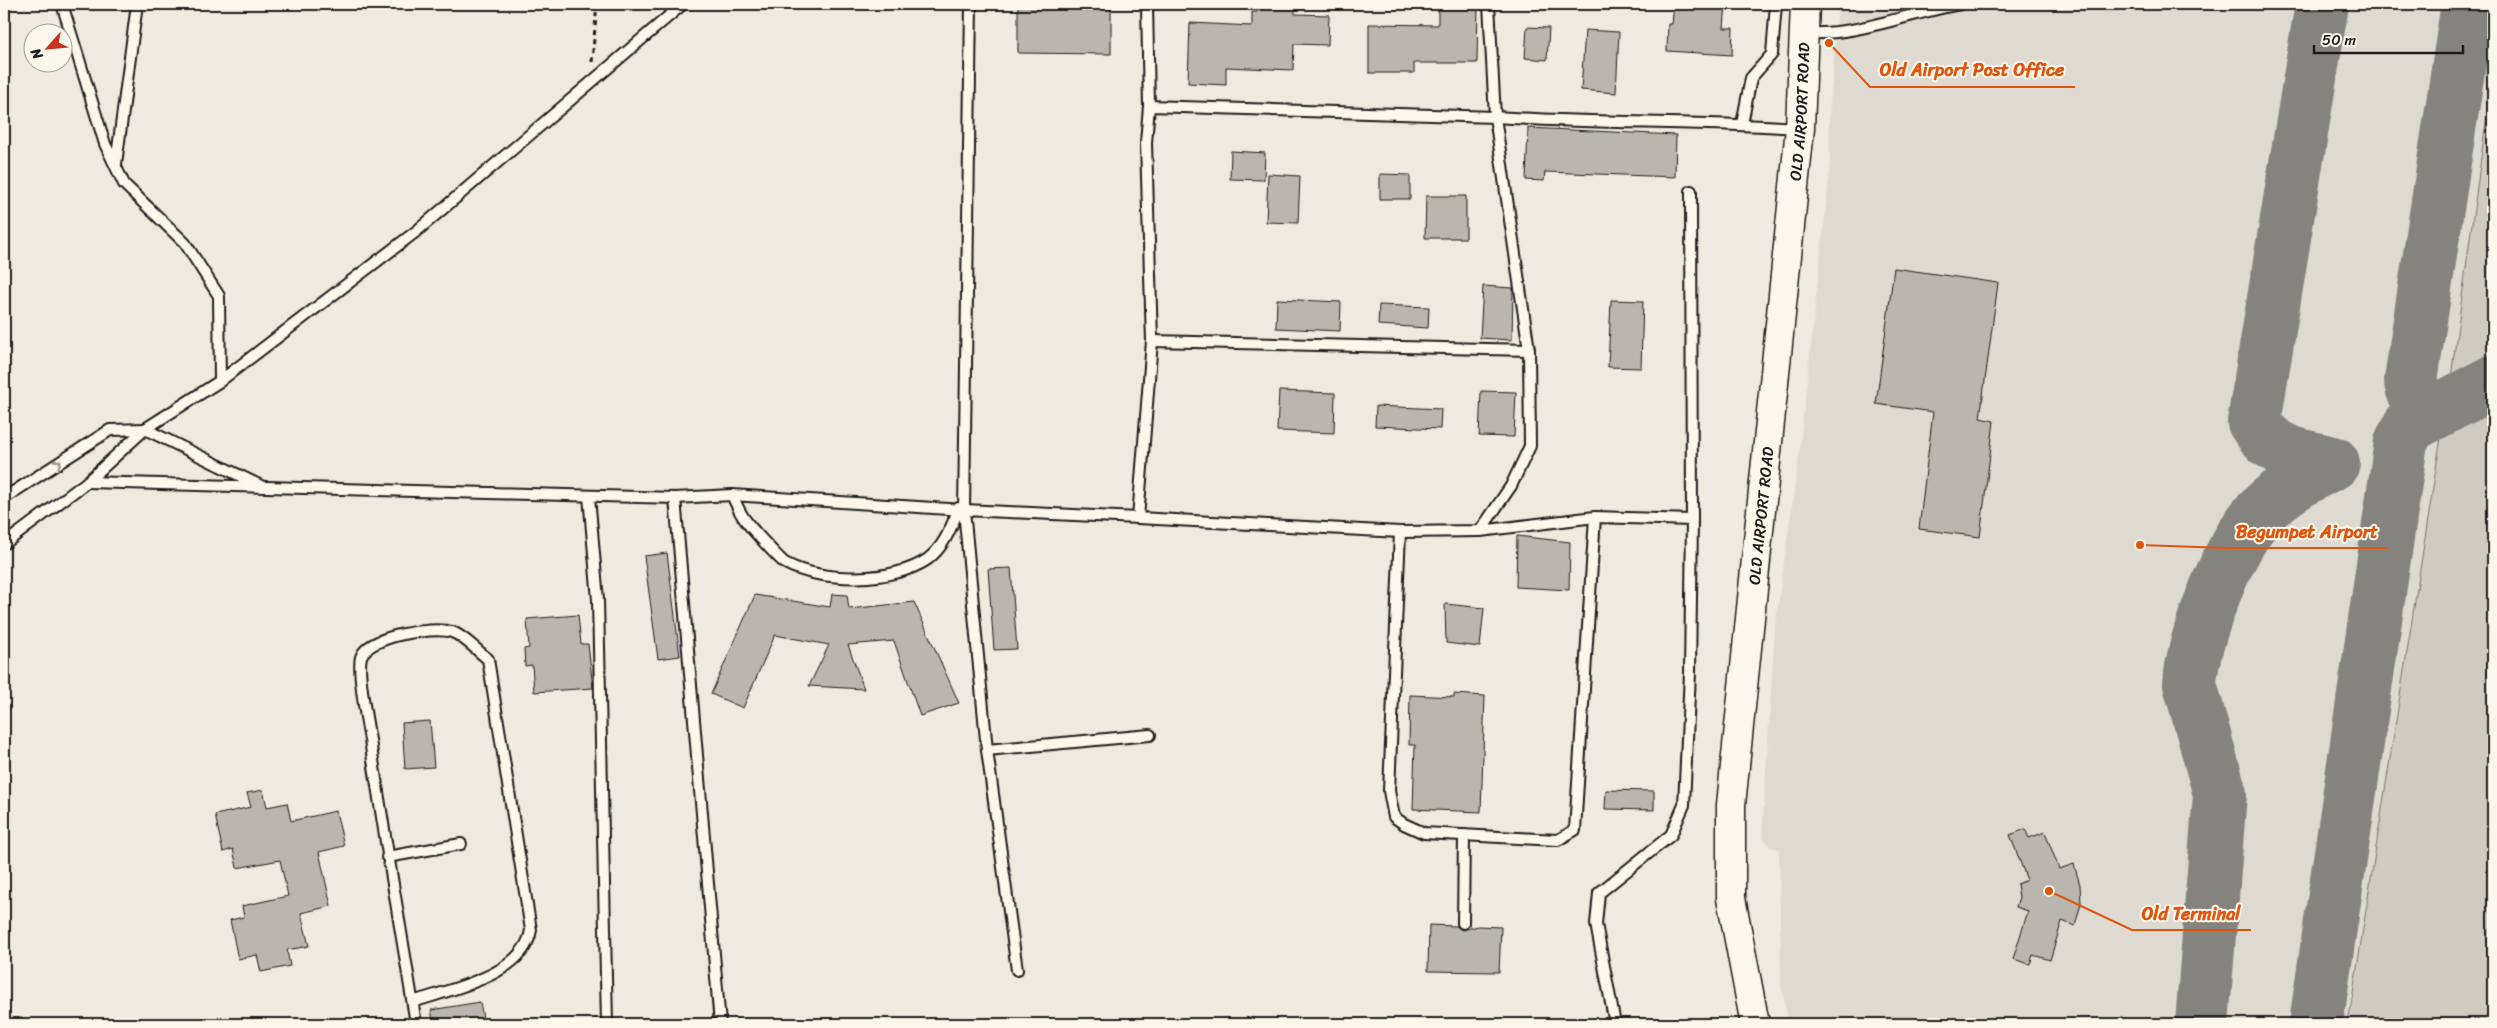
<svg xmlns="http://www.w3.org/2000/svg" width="2497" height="1028" font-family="Sriracha,sans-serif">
<rect width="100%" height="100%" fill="#eeeadf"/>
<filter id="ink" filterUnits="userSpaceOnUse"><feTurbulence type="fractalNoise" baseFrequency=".02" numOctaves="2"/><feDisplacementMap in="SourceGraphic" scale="10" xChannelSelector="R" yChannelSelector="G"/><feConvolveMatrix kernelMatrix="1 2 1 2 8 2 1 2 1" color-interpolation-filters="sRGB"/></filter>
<g filter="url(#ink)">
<polygon fill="#dedad1" points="1838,4 2493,4 2493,1024 1789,1024 1781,984 1779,849 1770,847 1762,836 1775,627 1798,463 1830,170 1829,120"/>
<g fill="#ceccc2" stroke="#75746f">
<polygon points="2493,70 2493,354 2451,377"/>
<polygon points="2493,410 2493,1024 2348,1024 2441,437"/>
</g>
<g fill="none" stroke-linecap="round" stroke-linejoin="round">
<g stroke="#85837e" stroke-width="54">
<path d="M2442 409C2427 411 2411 395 2411 380L2468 4"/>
<polyline points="2409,426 2493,382"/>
<path d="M2202 1024 2220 794 2190 684C2192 639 2230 541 2263 509 2284 489 2307 476 2333 463 2299 455 2274 455 2254 422L2322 4"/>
<polyline points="2316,1024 2401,442 2408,429 2415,423"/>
</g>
</g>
<g fill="#b9b6af" stroke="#1c1c1c">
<polygon points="1018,4 1111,4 1111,54 1018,53"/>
<polygon points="1257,4 1295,4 1295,14 1329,15 1328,45 1294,44 1293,70 1226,67 1226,85 1188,83 1190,23 1252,26 1252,12 1257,12"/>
<polygon points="1438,4 1478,4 1477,63 1414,63 1414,73 1369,73 1369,24 1438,25"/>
<polygon points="1674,4 1726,4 1724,28 1733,28 1732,55 1667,51 1668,24 1672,24"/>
<polygon points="1527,27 1549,28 1547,60 1525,58"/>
<polygon points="1585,30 1619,32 1616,93 1581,90"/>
<polygon points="1528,128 1676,135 1675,177 1545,172 1544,181 1526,180"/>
<polygon points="1231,151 1265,153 1264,180 1230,179"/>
<polygon points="1268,174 1300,176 1298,223 1266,222"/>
<polygon points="1380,174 1410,175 1410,199 1380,199"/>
<polygon points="1426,196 1466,196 1466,238 1425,238"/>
<polygon points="1894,268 1998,283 1980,418 1994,421 1980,537 1919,529 1933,412 1876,404"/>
<polygon points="1483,286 1513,288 1512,340 1480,338"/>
<polygon points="1277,299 1341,302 1340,331 1276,328"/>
<polygon points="1611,300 1643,301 1641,368 1608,367"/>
<polygon points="1379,305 1429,307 1428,328 1378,325"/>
<polygon points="1279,391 1335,393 1334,433 1277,431"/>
<polygon points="1481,391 1516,392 1514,437 1479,436"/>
<polygon points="1376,406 1441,409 1440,429 1375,426"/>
<polygon points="1517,536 1570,542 1569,590 1516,587"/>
<polygon points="667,553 680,656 658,659 644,556"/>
<polygon points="1011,568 1017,649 994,650 988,569"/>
<polygon points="832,594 847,595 849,609 914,602 959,703 920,716 894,641 848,645 864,689 809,686 829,645 775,635 743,708 711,694 755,595 830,607"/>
<polygon points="1445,604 1484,608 1480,647 1446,643"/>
<polygon points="578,615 581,644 588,644 593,688 534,692 532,665 525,666 524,649 529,648 527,619"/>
<polygon points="1454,694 1485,696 1481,812 1413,809 1415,745 1409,745 1410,695 1454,697"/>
<polygon points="430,721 434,767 405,769 402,723"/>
<polygon points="263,790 267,807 287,803 291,821 336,811 344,846 319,852 331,906 301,913 309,946 287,950 290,966 261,972 257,955 238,959 230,920 244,917 242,906 288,896 280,860 237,868 233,849 223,852 215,815 251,807 247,793"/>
<polygon points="1606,790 1654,791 1654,810 1605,809"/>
<polygon points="2025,829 2029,838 2045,832 2059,869 2074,864 2080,885 2081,903 2075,926 2062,921 2050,960 2033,955 2030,964 2013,959 2028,911 2016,907 2019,897 2017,884 2027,880 2010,835"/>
<polygon points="1429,925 1457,926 1462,930 1478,926 1501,927 1499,972 1428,971"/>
<polygon points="480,1002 484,1024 434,1024 431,1010"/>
</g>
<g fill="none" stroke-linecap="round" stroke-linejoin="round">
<defs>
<g id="lane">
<polyline points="62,4 105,144 124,184 185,243 219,296 220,381"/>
<polyline points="971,4 964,510 987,750 1017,970"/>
<polyline points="1147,4 1149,106 1146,143 1152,341 1138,518 1400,532 1480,531 1511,486 1530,446 1529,350 1495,117 1149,106"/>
<path d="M1489 4 1495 117C1596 124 1698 121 1799 128"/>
<path d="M1805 33C1858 36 1908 13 1960 4"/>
<polyline points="1742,124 1751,78 1772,54 1776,4"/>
<polyline points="116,164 137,4"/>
<polyline points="1691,191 1692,520"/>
<polyline points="1152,341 1529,350"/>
<polyline points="87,482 675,498 732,495 964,510 1138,518"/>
<path d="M732 495C736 503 740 514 746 521 750 527 781 561 785 563 821 583 894 583 928 559 945 546 951 527 959 508"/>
<polyline points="589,496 598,600 607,1024"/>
<polyline points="4,498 110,430 145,429 261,486"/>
<polyline points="675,498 720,1024"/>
<polyline points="1480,531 1595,517 1692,520 1690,673 1684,805 1671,835 1599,893 1596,924 1615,1024"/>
<polyline points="1400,532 1389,791 1394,817 1404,824 1424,833 1558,840 1575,830 1595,517"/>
<polyline points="4,544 87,482 145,429 220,381 418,230 683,4"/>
<polyline points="987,750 1150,735"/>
<polyline points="387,857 461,844"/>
<polyline points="1463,923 1464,835"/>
<path d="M413 1002C450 989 524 976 531 930L488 659C477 651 464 636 452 632 432 626 368 636 361 657 357 672 367 723 370 740 384 835 401 929 416 1024"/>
</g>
<g id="secondary">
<path id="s1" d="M1755 1024 1731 898V805L1800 128 1805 4"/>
</g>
</defs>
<use href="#lane" stroke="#1c1c1c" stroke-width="14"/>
<use href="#secondary" stroke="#1c1c1c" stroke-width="31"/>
<polyline stroke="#1c1c1c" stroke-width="3" stroke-dasharray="5 4" stroke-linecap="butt" points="592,62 597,4"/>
<use href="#lane" stroke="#fbf7ec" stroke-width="10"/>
<use href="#secondary" stroke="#fbf7ec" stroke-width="28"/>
</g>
<defs><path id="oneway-chevron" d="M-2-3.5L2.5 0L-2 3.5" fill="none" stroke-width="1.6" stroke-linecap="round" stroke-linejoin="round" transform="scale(1.25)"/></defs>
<use stroke="#97948e" href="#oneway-chevron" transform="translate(58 463) rotate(-33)"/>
</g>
<g text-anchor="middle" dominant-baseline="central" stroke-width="4" stroke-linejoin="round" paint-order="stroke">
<g font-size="16" fill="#1c1c1c" stroke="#fbf7ec">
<text stroke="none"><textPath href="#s1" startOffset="918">OLD AIRPORT ROAD</textPath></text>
<text stroke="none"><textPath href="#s1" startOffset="512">OLD AIRPORT ROAD</textPath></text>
</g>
</g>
<path fill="none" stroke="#de560d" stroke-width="2" d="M1829 43L1870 87H2075M2140 545L2226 548H2388M2049 891L2132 930H2251"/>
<g fill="#de560d" stroke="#fbf7ec" stroke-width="2">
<circle cx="1829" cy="43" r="5"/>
<circle cx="2140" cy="545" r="5"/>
<circle cx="2049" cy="891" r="5"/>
</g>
<g font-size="18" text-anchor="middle" font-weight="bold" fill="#de560d" stroke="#fbf7ec" stroke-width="4" stroke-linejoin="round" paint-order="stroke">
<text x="1972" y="76">Old Airport Post Office</text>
<text x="2307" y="538">Begumpet Airport</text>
<text x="2191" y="920">Old Terminal</text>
</g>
<rect width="2497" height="1028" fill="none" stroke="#fbf7ec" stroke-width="20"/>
<rect x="10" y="10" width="2477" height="1008" fill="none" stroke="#1c1c1c" stroke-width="2" filter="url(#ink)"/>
<g transform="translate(48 48) rotate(243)"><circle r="24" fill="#fbf7ec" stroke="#a29f99"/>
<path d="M0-4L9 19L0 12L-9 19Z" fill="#c8321e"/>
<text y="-8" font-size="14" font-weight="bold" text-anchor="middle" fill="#1c1c1c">N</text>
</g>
<path d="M2314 45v8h149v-8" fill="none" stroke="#1c1c1c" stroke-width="2.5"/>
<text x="2322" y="45" font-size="15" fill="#1c1c1c" stroke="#fbf7ec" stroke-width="4" paint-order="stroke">50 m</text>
</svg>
